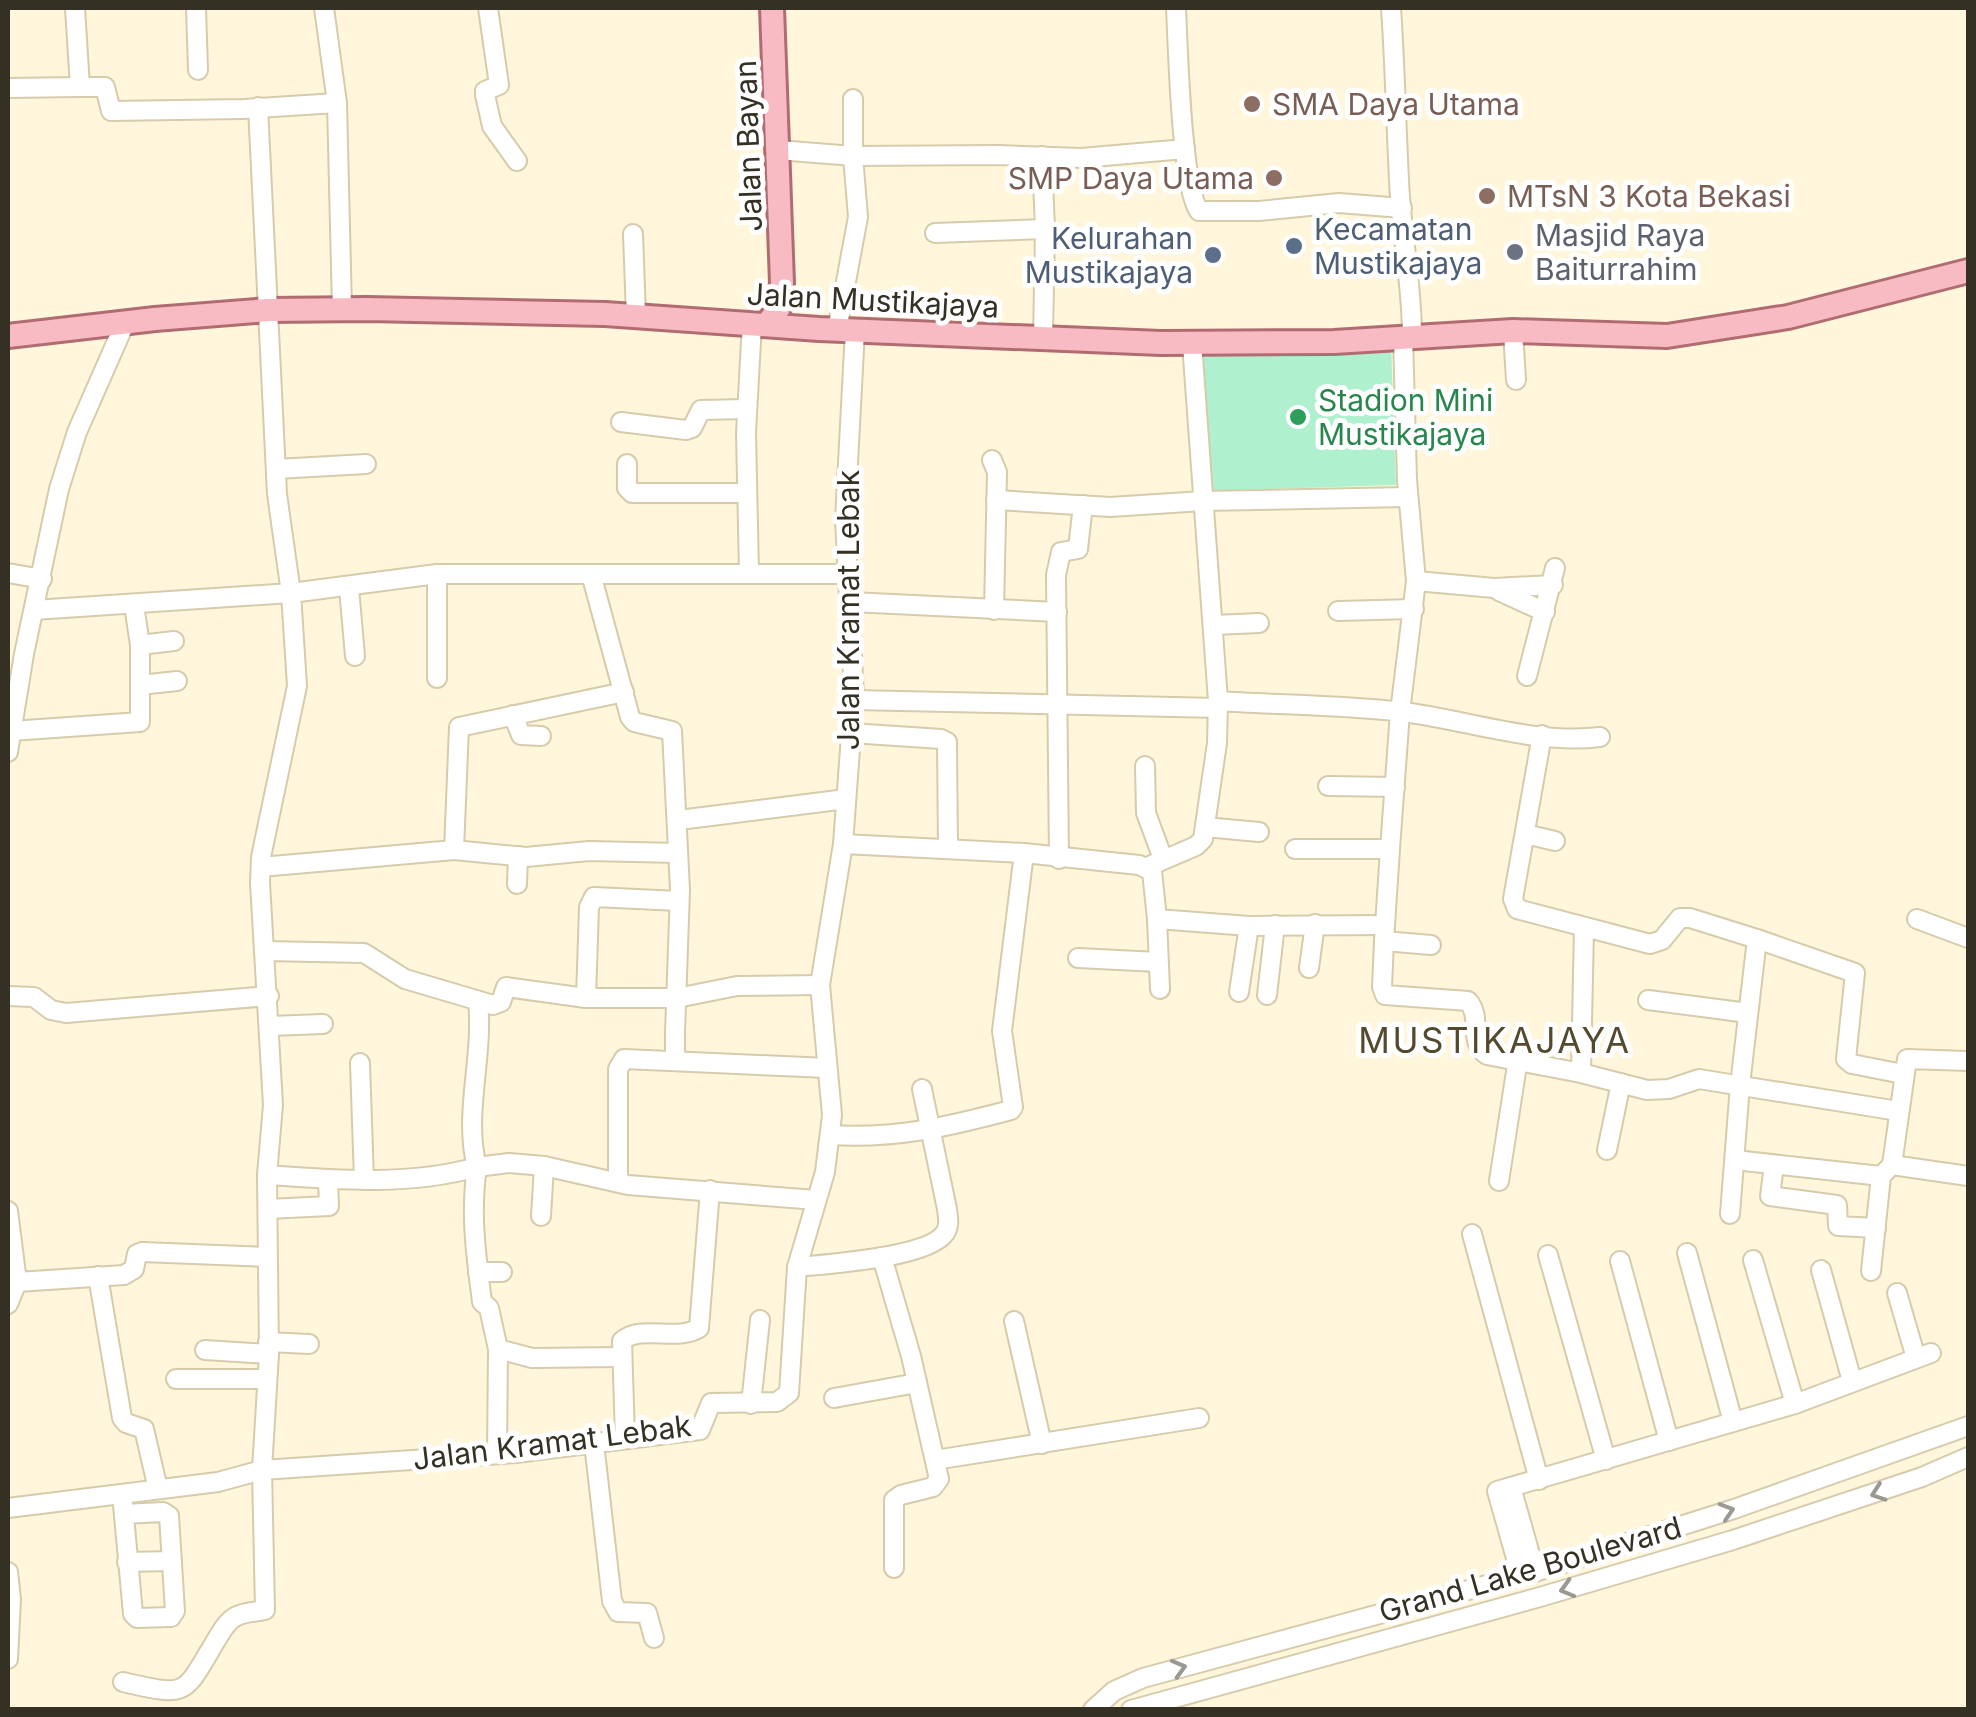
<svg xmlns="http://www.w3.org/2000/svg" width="1976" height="1717" font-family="Inter,sans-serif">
<rect width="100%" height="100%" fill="#fff6dc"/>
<polygon fill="#aff1ce" points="1391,342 1396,485 1206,491 1201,348"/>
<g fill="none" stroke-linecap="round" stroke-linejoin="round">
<defs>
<g id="minor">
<polyline points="196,8 198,70"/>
<polyline points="324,8 337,103 342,309"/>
<polyline points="488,8 499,85 485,91 485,95 492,126 517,161"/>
<path d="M1176 8C1178 47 1181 185 1199 211H1259L1339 203 1402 208"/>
<path d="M1391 8C1395 65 1396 122 1399 180 1401 232 1412 283 1412 336"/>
<polyline points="80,87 105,87 111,111 243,109 337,103"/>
<polyline points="8,88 80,87 75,8"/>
<polyline points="853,99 853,156 998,155 1081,158 1185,149"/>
<polyline points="778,150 853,156 858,217 837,330"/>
<polyline points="1042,156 1045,229 1043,340"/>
<polyline points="935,233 1045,229"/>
<polyline points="633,234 636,316"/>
<polyline points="1513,331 1516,380"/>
<path d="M1403 337 1407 480 1416 581 1400 712 1390 849 1384 941 1382 987 1385 995 1468 1001C1483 1018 1467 1041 1487 1055L1581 1073 1647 1090 1669 1089 1699 1079 1898 1111"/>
<polyline points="621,422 686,430 692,428 701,410 746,409"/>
<polyline points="992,460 997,472 994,610"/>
<polyline points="627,464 627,488 632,493 747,493"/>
<polyline points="276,469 366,464"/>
<polyline points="996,500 1110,507 1203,501 1408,497"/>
<polyline points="749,572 746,433 752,323"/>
<polyline points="8,573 42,579"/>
<polyline points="437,574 437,678"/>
<polyline points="591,574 630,717 634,722 672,731 680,890 675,1033 675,1055 678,1060"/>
<polyline points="1416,581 1494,588 1553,585"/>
<polyline points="349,588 355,656"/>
<polyline points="1499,591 1545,612"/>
<polyline points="851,602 1057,612"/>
<polyline points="34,610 291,593 437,574 845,574"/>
<polyline points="1338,611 1414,609"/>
<polyline points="1214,625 1259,623"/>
<polyline points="140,645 174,641"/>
<polyline points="1527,676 1555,568"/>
<polyline points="140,685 177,681"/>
<polyline points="853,700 1218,708"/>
<path d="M1218 701C1279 705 1342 705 1403 712 1467 720 1536 745 1600 737"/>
<polyline points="513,715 521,735 541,736"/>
<polyline points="11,731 140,722 140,645 134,605"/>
<polyline points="851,733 941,739 947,742 948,849"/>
<polyline points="1542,735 1513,899 1517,909 1650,944 1662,940 1680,918 1690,918 1757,939"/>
<polyline points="8,752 24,654 59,489 77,432 125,323"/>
<polyline points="1145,766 1146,813 1163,859"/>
<polyline points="1328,786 1395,787"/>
<polyline points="679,820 846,799"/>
<polyline points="1205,827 1259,832"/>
<polyline points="1525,834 1555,841"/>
<polyline points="843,844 1024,853 1139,865 1152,871 1157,919 1249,926 1385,925"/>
<polyline points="1295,849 1390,849"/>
<polyline points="454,850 526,857 589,851 678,853"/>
<polyline points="1059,859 1056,575 1061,552 1078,549 1083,505"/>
<polyline points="261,867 454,850 459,727 624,692"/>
<polyline points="1147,867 1196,846 1203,839 1217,743 1218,701 1192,343"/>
<polyline points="517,884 518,856"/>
<polyline points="1157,919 1160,989"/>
<polyline points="1917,919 1968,938"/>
<polyline points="1384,941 1431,945"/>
<polyline points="265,951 364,953 405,979 493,1005 501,1002 506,987 586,998 677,998 737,986 820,985"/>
<polyline points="1078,958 1158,962"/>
<polyline points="1309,968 1315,924"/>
<polyline points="1239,992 1249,926"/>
<polyline points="1267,995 1275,925"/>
<polyline points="8,996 34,997 51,1010 66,1013 269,996"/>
<polyline points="586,998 589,907 594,897 679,901"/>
<polyline points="1648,1000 1748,1013"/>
<polyline points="270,1026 323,1024"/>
<polyline points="360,1063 364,1180"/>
<polyline points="1581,1073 1584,927"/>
<path d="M830 1135C896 1139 947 1127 1011 1110L1013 1107 1002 1031 1024 853"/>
<polyline points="1607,1150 1621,1083"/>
<polyline points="1735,1160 1881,1176 1892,1165 1968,1176"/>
<polyline points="1774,1165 1770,1196 1837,1205 1838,1226 1876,1228"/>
<polyline points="1892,1165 1907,1059 1968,1061"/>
<path d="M267 1175C336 1180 410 1186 477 1167 463 1115 484 1056 478 1002"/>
<polyline points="1499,1181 1518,1059"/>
<polyline points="618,1182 618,1069 624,1059 827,1068"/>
<polyline points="268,1209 329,1206 328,1180"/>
<polyline points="8,1211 17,1282 8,1304"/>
<polyline points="1730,1214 1740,1085 1757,939 1855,973 1846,1059 1852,1064 1903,1074"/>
<polyline points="541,1216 544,1166"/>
<polyline points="1472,1234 1539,1480"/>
<polyline points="1687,1253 1733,1422"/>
<polyline points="1548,1255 1606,1460"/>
<polyline points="882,1257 911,1356 939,1479 933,1487 901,1495 894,1500 894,1568"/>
<polyline points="1753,1260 1795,1404"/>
<polyline points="1620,1261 1669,1441"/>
<path d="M797 1267C827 1264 928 1258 945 1233 950 1225 948 1218 947 1209L922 1089"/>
<polyline points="1821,1270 1852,1381"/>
<polyline points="1871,1271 1881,1176"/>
<polyline points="478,1272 502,1272"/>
<polyline points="98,1276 122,1418 126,1423 144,1429 158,1489"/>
<polyline points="17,1282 124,1275 134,1269 137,1254 142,1252 266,1257"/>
<polyline points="1897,1293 1916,1358"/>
<polyline points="1014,1321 1042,1444"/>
<polyline points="268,1342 309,1344"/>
<polyline points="205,1350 269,1354"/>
<path d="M621 1357 532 1358 498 1349 489 1308 482 1302C476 1255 470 1213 477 1167L509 1163 544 1166 628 1185 816 1200"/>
<polyline points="176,1379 266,1379"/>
<polyline points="834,1398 917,1383"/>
<polyline points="751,1404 760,1320"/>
<path d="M625 1439 622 1341C641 1324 676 1342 699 1328L710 1190"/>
<polyline points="594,1443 612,1601 618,1612 647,1613 654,1638"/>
<polyline points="497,1454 498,1349"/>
<polyline points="935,1460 1199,1418"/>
<polyline points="1511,1487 1535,1572"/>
<polyline points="122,1494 133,1614 137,1618 171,1617 175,1611 169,1516 163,1512 124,1514"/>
<polyline points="8,1508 218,1482 262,1470 516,1453 700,1430 711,1403 777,1402 789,1393 797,1267 825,1172 832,1115 820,985 843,844 854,695 845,520 855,330"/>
<polyline points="127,1562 172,1561"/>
<polyline points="8,1572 11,1599 8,1659"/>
<polyline points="1521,1576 1497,1491 1795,1404 1931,1353"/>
<path d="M123 1682C188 1697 183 1696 215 1642 220 1634 226 1622 235 1617 243 1612 256 1612 265 1610L262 1470 269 1354 267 1175 273 1105 260 883 261 857 297 686 291 593 277 494 258 107"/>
<polyline points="1093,1710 1114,1691 1143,1678 1535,1572 1734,1509 1968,1426"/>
<polyline points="1131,1710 1540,1597 1733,1540 1922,1477 1968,1457"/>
</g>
<g id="major">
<polyline points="767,324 779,308 782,283 772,8"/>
<polyline points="8,336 155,319 268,310 367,309 605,314 819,329 1161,343 1334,342 1513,331 1667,336 1788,317 1968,271"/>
</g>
</defs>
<use href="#minor" stroke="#d6cbab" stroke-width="22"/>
<use href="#major" stroke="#b16c71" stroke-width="28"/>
<use href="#minor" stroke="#fff" stroke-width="18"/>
<use href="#major" stroke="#f8bbc3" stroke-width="22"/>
</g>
<defs><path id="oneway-chevron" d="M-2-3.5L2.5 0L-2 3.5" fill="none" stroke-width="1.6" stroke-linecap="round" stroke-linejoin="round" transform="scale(2.5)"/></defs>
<g stroke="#9a9891">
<use href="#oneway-chevron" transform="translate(1878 1493) rotate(161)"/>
<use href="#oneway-chevron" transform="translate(1727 1511) rotate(-18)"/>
<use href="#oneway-chevron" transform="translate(1567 1589) rotate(164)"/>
<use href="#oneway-chevron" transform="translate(1179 1668) rotate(-16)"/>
</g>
<g fill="#8d6e63" stroke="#fff" stroke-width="4">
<circle cx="1252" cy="104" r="10"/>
<circle cx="1274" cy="178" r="10"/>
<circle cx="1487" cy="196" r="10"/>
</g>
<g fill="#5c6f8a" stroke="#fff" stroke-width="4">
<circle cx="1294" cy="246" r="10"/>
<circle cx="1213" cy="255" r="10"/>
</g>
<circle fill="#6b7280" stroke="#fff" stroke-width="4" cx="1515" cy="252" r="10"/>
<circle fill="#2e9e5b" stroke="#fff" stroke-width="4" cx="1298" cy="417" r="10"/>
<g text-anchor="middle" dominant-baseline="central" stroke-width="10" stroke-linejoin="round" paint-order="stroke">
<g font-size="30" fill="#785e54" stroke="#fff" text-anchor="start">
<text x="1272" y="104">SMA Daya Utama</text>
<text x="1254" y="178" text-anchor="end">SMP Daya Utama</text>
<text x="1507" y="196">MTsN 3 Kota Bekasi</text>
</g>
<g font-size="30" fill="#343023" stroke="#fff">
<text transform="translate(748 146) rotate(-92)">Jalan Bayan</text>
<text transform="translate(873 300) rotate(3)">Jalan Mustikajaya</text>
<text transform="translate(848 610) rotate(-90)">Jalan Kramat Lebak</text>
<text transform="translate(552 1442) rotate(-7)">Jalan Kramat Lebak</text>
<text transform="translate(1530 1569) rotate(-16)">Grand Lake Boulevard</text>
</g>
<g font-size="30" fill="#4e5e75" stroke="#fff" text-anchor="start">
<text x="1314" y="229">Kecamatan<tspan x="1314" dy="34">Mustikajaya</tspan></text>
<text x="1193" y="238" text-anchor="end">Kelurahan<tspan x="1193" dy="34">Mustikajaya</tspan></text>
</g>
<g font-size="30" fill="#5b616d" stroke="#fff" text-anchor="start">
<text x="1535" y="235">Masjid Raya<tspan x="1535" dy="34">Baiturrahim</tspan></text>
</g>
<g font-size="30" fill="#27864d" stroke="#fff" text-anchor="start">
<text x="1318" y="400">Stadion Mini<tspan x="1318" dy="34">Mustikajaya</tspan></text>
</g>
<g font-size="35" letter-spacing="2.5" fill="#53492d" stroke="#fff">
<text x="1495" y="1040">MUSTIKAJAYA</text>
</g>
</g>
<rect width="1976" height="1717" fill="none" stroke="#343023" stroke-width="20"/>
</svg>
